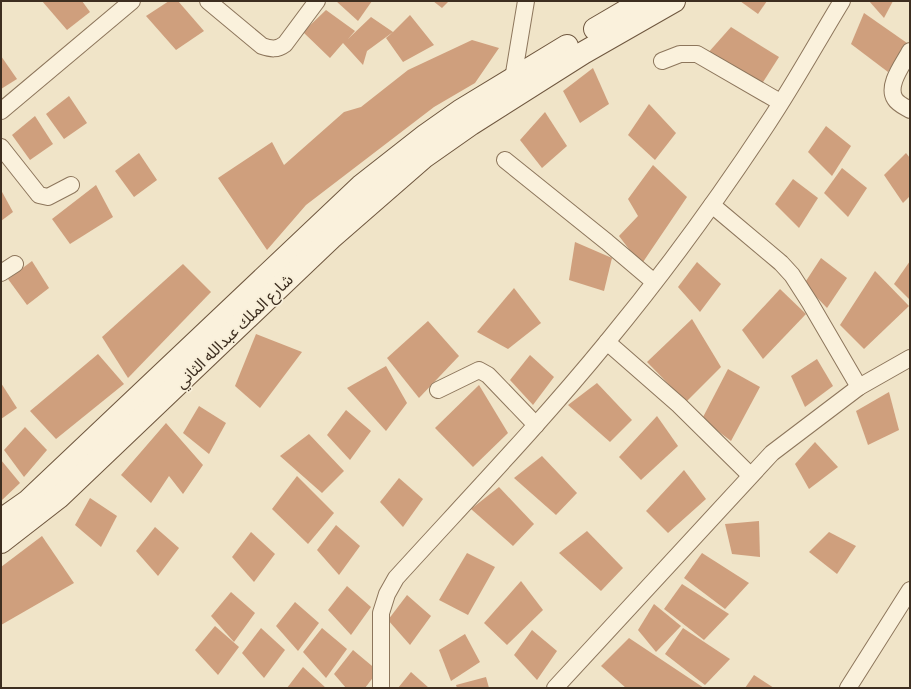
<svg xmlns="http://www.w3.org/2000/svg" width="911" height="689" font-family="'Zilla Slab','Noto Sans Arabic',serif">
<rect width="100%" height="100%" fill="#f0e4c8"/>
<g fill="#cf9f7d">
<polygon points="42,1 82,1 90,12 67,30"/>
<polygon points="169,1 178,1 204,31 176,50 146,16"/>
<polygon points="336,1 372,1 358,21"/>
<polygon points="433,1 449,1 442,8"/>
<polygon points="740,1 767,1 758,14"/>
<polygon points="869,1 893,1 884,18"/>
<polygon points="326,10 355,31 348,39 371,17 393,32 410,15 434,45 403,62 386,38 393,32 367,51 363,65 343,43 330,58 303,32"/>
<polygon points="864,13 907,43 888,72 851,44"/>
<polygon points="731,27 779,57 760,87 707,54"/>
<polygon points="472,40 499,48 475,83 434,107 306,205 267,250 218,178 272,142 284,165 344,112 361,107 408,70"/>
<polygon points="1,56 17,79 1,89"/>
<polygon points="593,68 609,104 580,123 563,91"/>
<polygon points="69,96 87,123 64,139 46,114"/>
<polygon points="649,104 676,133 655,160 628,135"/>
<polygon points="545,112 567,146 542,168 520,140"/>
<polygon points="35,116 53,144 30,160 12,135"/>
<polygon points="826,126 851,146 832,176 808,152"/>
<polygon points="139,153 157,180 134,197 115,171"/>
<polygon points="906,153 910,158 910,196 903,203 884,175"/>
<polygon points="653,165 687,197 641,265 619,236 638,216 628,199"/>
<polygon points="842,168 867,188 848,217 824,193"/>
<polygon points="793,179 818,198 799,228 775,204"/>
<polygon points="96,185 113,217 70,244 52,219"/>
<polygon points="1,190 13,212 1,221"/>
<polygon points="575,242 612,258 604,291 569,280"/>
<polygon points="821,258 847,278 827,308 804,284"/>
<polygon points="32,261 49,288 27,305 8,279"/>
<polygon points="910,261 910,300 894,284"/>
<polygon points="697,262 721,284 700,312 678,287"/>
<polygon points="183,264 211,292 128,378 102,337"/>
<polygon points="875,271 909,306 864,349 840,325"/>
<polygon points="514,288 541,323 508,349 477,332"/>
<polygon points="780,289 806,314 763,359 742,330"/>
<polygon points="692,319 721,367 686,402 647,362"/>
<polygon points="428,321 459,356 419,398 387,358"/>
<polygon points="256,334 302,352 260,408 235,386"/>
<polygon points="98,354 124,384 56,439 30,411"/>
<polygon points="530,355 554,377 533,405 510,380"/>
<polygon points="817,359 833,386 805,407 791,376"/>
<polygon points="386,366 407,403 386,431 347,388"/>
<polygon points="728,369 760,387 731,441 702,419"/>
<polygon points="1,383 17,408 1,419"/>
<polygon points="597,383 632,420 610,442 568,405"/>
<polygon points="479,385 508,433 473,467 435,428"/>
<polygon points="889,392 899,430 868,445 856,411"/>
<polygon points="199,406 226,423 209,454 183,433"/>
<polygon points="346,410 371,431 350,460 327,435"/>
<polygon points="657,416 678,446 641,480 619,457"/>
<polygon points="166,423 203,465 183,494 169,476 151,503 121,475"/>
<polygon points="25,427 47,450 24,477 4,450"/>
<polygon points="309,434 344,471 322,493 280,456"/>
<polygon points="815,442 838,467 809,489 795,464"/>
<polygon points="542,456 577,493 556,515 514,478"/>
<polygon points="1,460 20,483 1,501"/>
<polygon points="684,470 706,499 668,533 646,511"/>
<polygon points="297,476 334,513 308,544 272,509"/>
<polygon points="399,478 423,499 403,527 380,502"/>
<polygon points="499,487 534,524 513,546 471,509"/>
<polygon points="90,498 117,516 101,547 75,525"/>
<polygon points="759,521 760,557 732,554 725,524"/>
<polygon points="336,525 360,546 339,575 317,550"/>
<polygon points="155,527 179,548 158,576 136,551"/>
<polygon points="587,531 623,568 601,591 559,553"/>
<polygon points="251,532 275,554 254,582 232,557"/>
<polygon points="829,532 856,546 837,574 809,552"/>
<polygon points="42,536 74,583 1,625 1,567"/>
<polygon points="467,553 495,567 468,615 439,600"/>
<polygon points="702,553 749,583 725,609 684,578"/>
<polygon points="521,581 543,610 507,645 484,623"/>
<polygon points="682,584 729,614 704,640 664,609"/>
<polygon points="347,586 371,607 351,635 328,610"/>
<polygon points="231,592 255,613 234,642 211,616"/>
<polygon points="407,595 431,616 410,645 388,620"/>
<polygon points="295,602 319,623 298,651 276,626"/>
<polygon points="654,604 681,626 656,652 638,630"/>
<polygon points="215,626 239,647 218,675 195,650"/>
<polygon points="261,628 285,650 264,678 242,653"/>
<polygon points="322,628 347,649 326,678 303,652"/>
<polygon points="683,628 730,659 705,685 665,654"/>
<polygon points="532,630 557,651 537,680 514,655"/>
<polygon points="465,634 480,662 451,681 439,650"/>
<polygon points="629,638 704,688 626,688 601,666"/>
<polygon points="353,650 378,671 365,688 346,688 334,674"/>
<polygon points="303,667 326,688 287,688"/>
<polygon points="411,672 429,688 398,688"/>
<polygon points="754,675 774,688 745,688"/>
<polygon points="486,677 489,688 457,688 456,685"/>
</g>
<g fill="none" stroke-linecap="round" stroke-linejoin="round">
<defs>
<g id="street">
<path d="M208 1 262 46C271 49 277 50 285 44L317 1"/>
<path d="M910 51C904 63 886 85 895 99 898 104 905 107 910 110"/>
<polyline points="662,61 680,54 697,54 780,102"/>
<polyline points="512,85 526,1"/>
<polyline points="1,111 132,1"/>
<polyline points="1,147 39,195 48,197 71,185"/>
<polyline points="505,160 607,242 654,282"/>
<polyline points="712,205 781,263 792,275 810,303 859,387"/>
<polyline points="1,273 15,264"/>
<polyline points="607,342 679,405 750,475"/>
<polyline points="438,390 479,370 488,375 536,425"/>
<path d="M381 688V613L387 594 396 578C467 500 540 424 607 342 664 273 718 199 768 123 794 84 817 42 842 1"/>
<polyline points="555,688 772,453 859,387 910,358"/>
<polyline points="848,688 910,590"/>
</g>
<g id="secondary">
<polyline points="595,29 643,1"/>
<polyline points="1,520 28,501 361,186 426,135 460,111 567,46"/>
<polyline points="1,542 59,497 331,238 424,157 471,124 583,53 674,1"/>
</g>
</defs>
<use href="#street" stroke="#8d765c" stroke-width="18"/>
<use href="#secondary" stroke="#6f573f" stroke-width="24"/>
<use href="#street" stroke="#faf1dc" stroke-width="16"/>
<use href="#secondary" stroke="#faf1dc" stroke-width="22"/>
</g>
<g text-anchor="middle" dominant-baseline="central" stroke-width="3.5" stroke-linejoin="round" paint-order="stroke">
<g font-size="16" fill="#3d2e20" stroke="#f7eed8">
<text transform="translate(234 331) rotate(-44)">شارع الملك عبدالله الثاني</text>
</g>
</g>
<rect width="911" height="689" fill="none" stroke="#3d2e20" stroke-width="4"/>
</svg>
